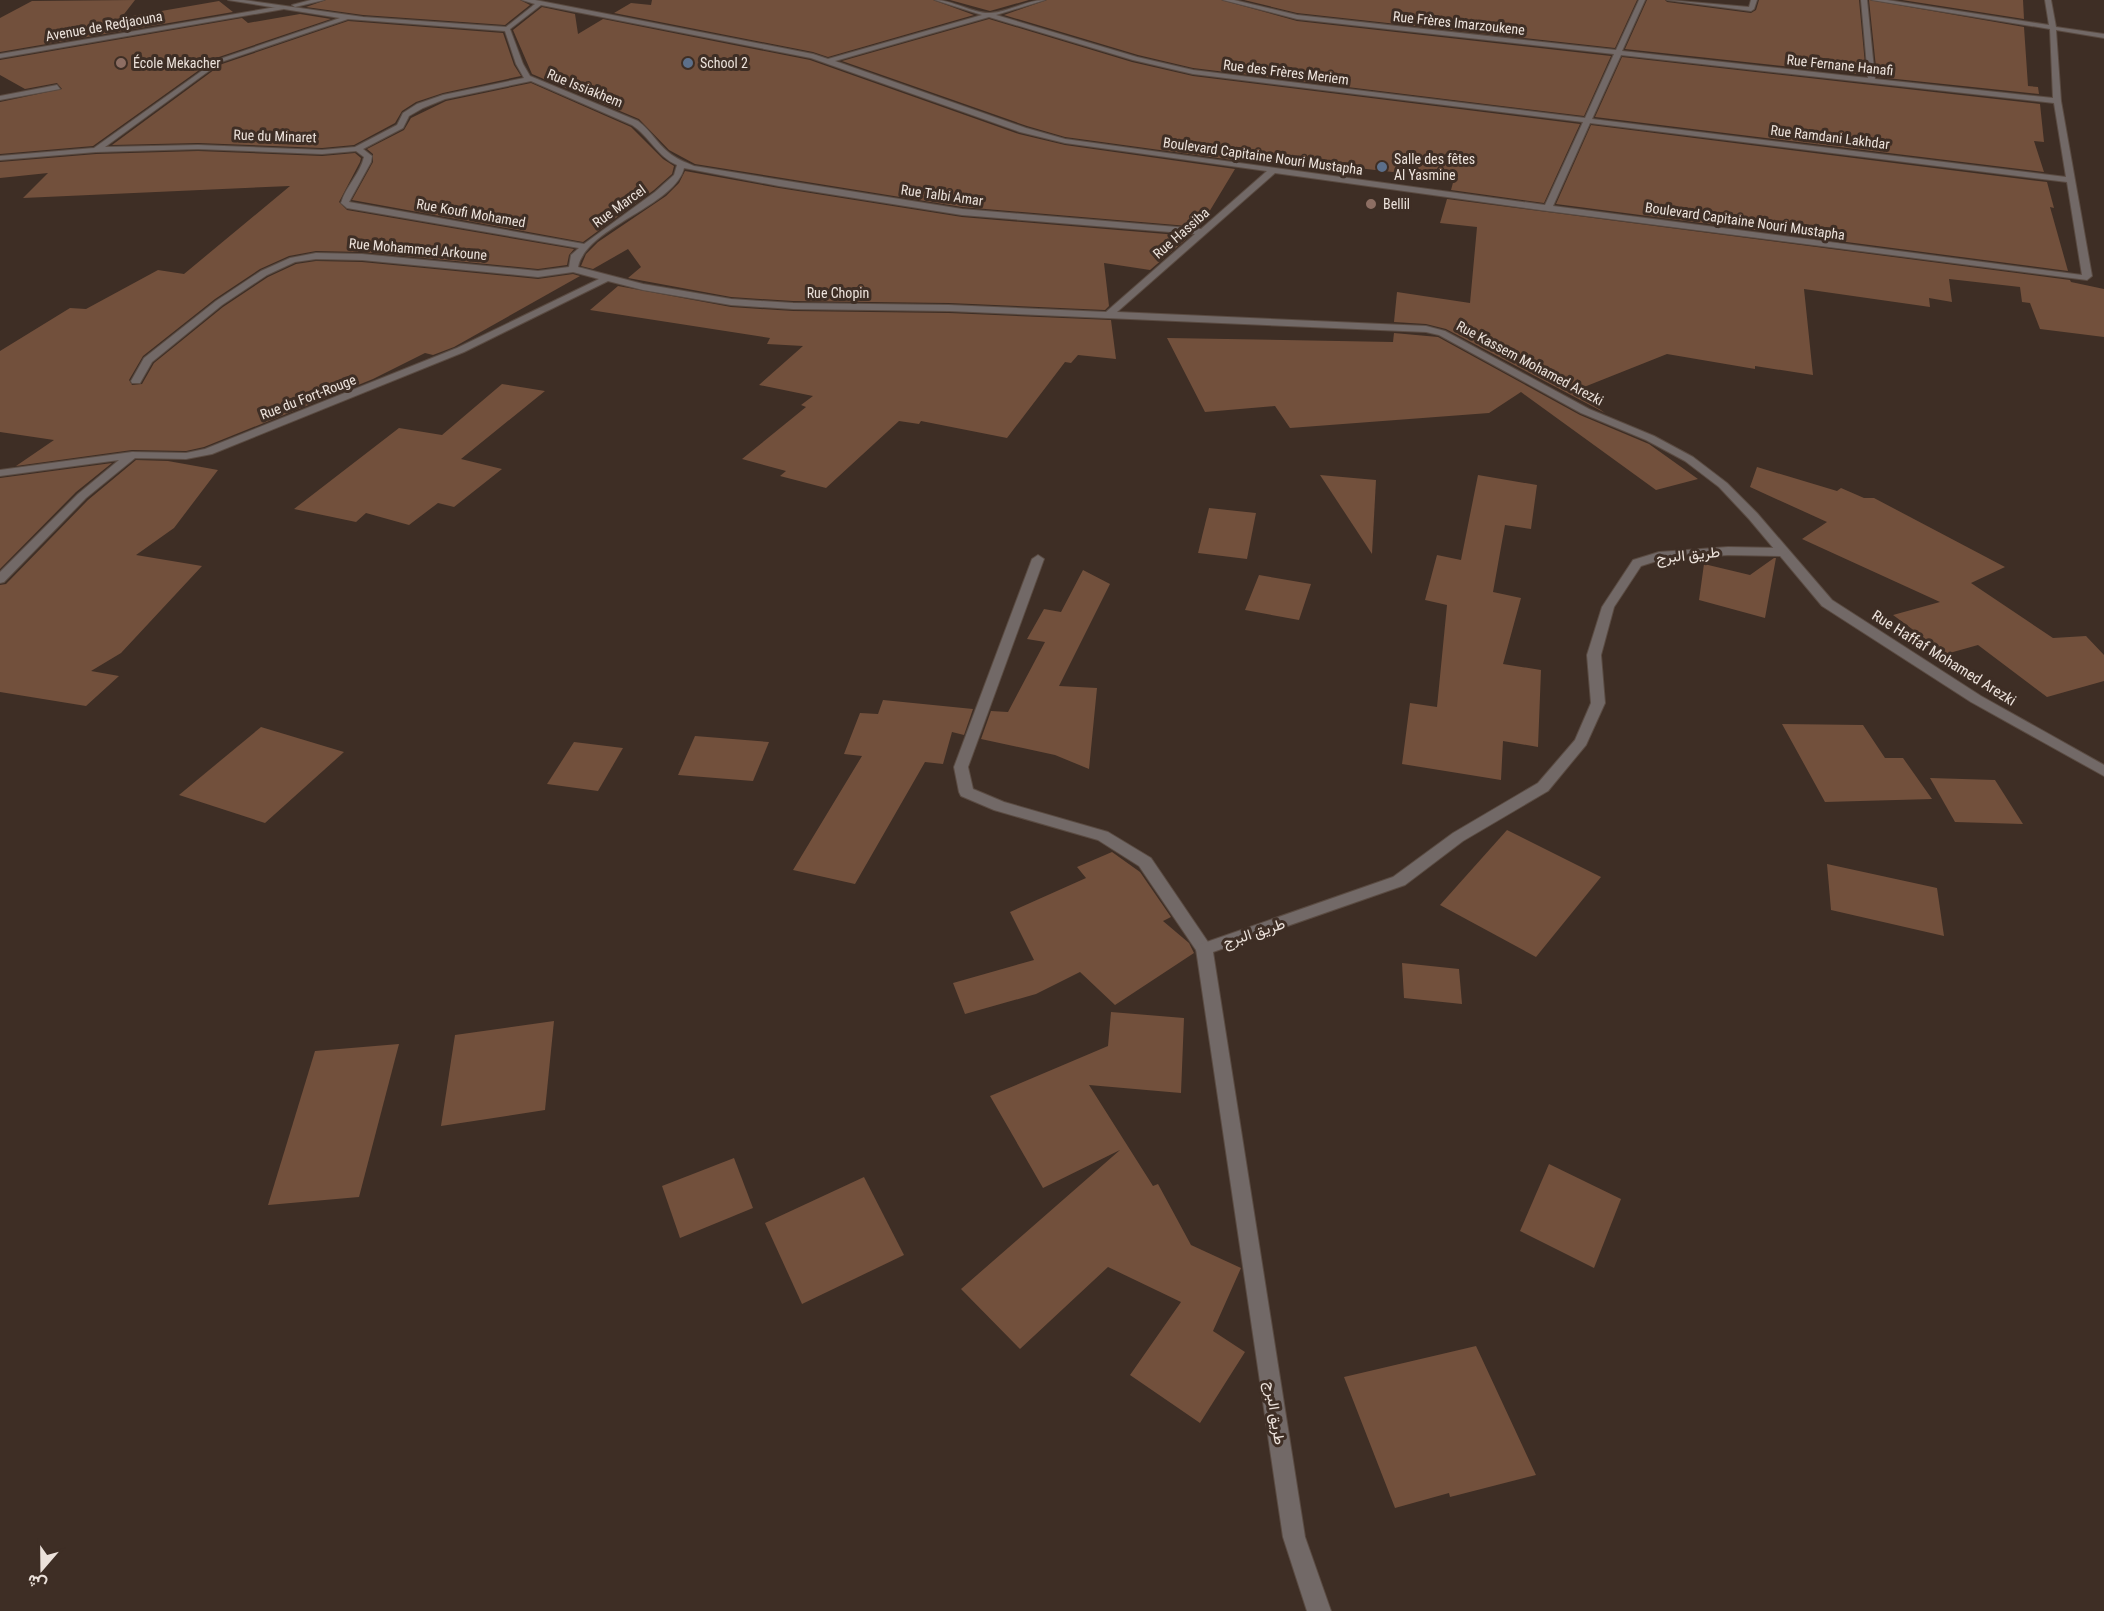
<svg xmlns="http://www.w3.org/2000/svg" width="2104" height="1611" font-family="'Roboto Condensed',Vazirmatn,sans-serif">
<rect width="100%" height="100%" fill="#3e2e25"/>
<g fill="#72503c">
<polygon points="135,0 121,18 219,1 233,12 0,52 0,18 32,1"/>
<polygon points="326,0 520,0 530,5 505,25 363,15 306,7"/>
<polygon points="652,0 933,0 974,15 828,57 813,52 614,13 631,3 651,5"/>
<polygon points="950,0 1029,0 990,11"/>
<polygon points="1047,0 1221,0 1297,21 1611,56 1584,116 1193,68 1138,55 1004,15"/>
<polygon points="1244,0 1637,0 1615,48 1297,13"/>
<polygon points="1647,0 1665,0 1667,2 1751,13 1756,10 1759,0 1859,0 1866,75 1625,49"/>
<polygon points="1869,0 2024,27 2028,86 2038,87 2039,94 1877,77"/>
<polygon points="1902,0 2023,0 2024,19"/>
<polygon points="542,7 575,14 578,34 603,19 810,60 1019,134 1065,145 1235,169 1200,227 962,207 695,164 669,150 639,119 532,74 513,30"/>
<polygon points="300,14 331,19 216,58 93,146 0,154 0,102 62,89 57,83 25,89 0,75 0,60 242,18 248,23"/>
<polygon points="989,19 1132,62 1193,76 1580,124 1544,203 1451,190 1454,179 1243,155 1240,161 1065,137 1027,126 842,61"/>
<polygon points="348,21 503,33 514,65 521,76 443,93 416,102 402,111 395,123 354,145 322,148 198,143 112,145 222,64"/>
<polygon points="1622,57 2040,104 2044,142 2034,141 2044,172 1595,117"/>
<polygon points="531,83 631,127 663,159 674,166 672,174 654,190 583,242 352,200 373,162 373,154 367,149 404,130 411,118 446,101"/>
<polygon points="1591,125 2047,182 2054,208 2050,207 2068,271 1556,204"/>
<polygon points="198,151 322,156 355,153 361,158 360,162 339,202 347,210 574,249 569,255 567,265 538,269 362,252 316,251 289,256 260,269 215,299 143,356 129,380 132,385 142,384 154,363 223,307 268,277 296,264 316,261 362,262 538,279 573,274 580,276 454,347 433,355 425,353 373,379 204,447 186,451 132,450 16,466 54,440 0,432 0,351 70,308 86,309 158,270 184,274 290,186 23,198 48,173 0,178 0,162 96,154"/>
<polygon points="685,171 779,188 962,217 1190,236 1150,270 1104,263 1109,306 1105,310 949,303 793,301 731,297 628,278 641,267 628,249 593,269 581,266 586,254 598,242 666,196 679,183"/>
<polygon points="1447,199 2070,280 2071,282 2104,289 2104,337 2040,329 2030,303 2022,302 2020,287 1949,279 1952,302 1929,298 1930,307 1804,289 1813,375 1755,366 1755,369 1667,354 1574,391 1605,413 1446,329 1426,324 1394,322 1397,292 1470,303 1477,227 1440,223"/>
<polygon points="618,286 731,307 793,311 949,313 1111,320 1116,359 1078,355 1071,363 1065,362 1007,438 921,421 919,424 899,421 826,488 780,476 786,471 742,459 806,407 801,405 813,396 759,385 803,346 767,344 770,338 590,310"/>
<polygon points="1394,333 1438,337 1580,415 1649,444 1698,479 1656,490 1521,392 1489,413 1290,428 1275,406 1205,412 1167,338 1393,342"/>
<polygon points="502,384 545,391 461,459 502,469 454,507 438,503 409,525 366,513 356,522 294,509 399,428 442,435"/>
<polygon points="136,460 168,461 218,470 174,528 136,555 202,566 121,653 91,671 119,676 86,706 0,692 0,585 6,584 88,500"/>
<polygon points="112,463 76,492 0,569 0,478"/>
<polygon points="1757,467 1837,491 1841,488 1864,498 1874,498 2005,567 1971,583 2053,638 2086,636 2104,655 2104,681 2047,697 1978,645 1946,654 1893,615 1940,602 1802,539 1827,522 1750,487"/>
<polygon points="1320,475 1376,480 1372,554"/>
<polygon points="1478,475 1537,485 1531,529 1505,525 1493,592 1521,598 1503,664 1541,670 1538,747 1503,741 1501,780 1402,764 1410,703 1437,707 1447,605 1425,600 1437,555 1461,560"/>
<polygon points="1209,508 1256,513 1247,559 1198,553"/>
<polygon points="1774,558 1776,558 1765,618 1699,600 1704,564 1750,575"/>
<polygon points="1083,570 1110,584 1059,686 1097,688 1089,769 1055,755 981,739 991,711 1008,712 1045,642 1027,639 1044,609 1061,612"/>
<polygon points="1259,575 1311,584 1299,620 1245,610"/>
<polygon points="883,700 973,709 964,735 952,732 943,764 925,762 855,884 793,870 862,756 844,754 860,713 878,714"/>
<polygon points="1782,724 1863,725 1885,758 1903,758 1932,799 1825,802"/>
<polygon points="261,727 344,752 265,823 179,795"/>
<polygon points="695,736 769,742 753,781 678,775"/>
<polygon points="574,742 623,748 598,791 547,784"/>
<polygon points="1930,778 1995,780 2023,824 1955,822"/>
<polygon points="1507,830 1601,877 1536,957 1440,905"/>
<polygon points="1112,852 1140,872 1171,917 1163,921 1189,943 1194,953 1115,1005 1080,972 1036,994 965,1014 953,983 1034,960 1010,912 1086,878 1077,867"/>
<polygon points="1827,864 1937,888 1944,936 1831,910"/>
<polygon points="1402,963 1459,969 1462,1004 1404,998"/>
<polygon points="1111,1012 1184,1018 1181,1093 1089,1085 1153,1186 1158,1184 1191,1245 1241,1268 1213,1331 1245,1352 1200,1423 1130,1375 1181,1302 1108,1267 1020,1349 961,1289 1120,1150 1043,1188 990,1096 1108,1046"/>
<polygon points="554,1021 545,1110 441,1126 455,1035"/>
<polygon points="399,1044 359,1197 268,1205 315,1051"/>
<polygon points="734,1158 753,1208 680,1238 662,1186"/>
<polygon points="1549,1164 1621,1199 1594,1268 1520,1231"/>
<polygon points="864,1177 904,1255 802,1304 765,1223"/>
<polygon points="1476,1346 1536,1475 1450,1497 1449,1493 1395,1508 1344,1377"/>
</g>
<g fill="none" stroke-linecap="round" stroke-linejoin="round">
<defs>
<g id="minor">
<path d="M228 0H244L363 17 506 27 535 4 522 0H535L813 54 828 59 982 15 935 0C953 0 974 14 990 13 1009 12 1026 0 1045 0L996 15 1137 57 1193 70 1585 118 1614 54 1297 19 1223 0H1234L1297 15 1616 50 1639 0H1645L1622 51 1868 78 1861 0H1867L1875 79 2053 98 2050 29 1872 0H1887L2049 25 2045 0H2051L2056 27 2104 34V38L2056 30 2061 101 2092 276 2087 280 1548 211 1275 173 1117 312 1426 326 1445 331 1589 409 1654 436 1693 457 1727 483 1757 513 1832 600 1981 696 2104 765V776L1971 702 1822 606 1749 519 1719 487 1685 461 1646 440 1581 413 1439 335 1426 332 949 311 793 309 731 305 643 290 608 281 464 352 212 454 186 459 135 458 86 498 4 582 0 583V572L78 494 119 460 0 476V470L132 452 186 453 205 449 457 348 599 279 573 272 538 277 362 260 316 259 295 262 267 275 222 305 152 362 140 383H132L131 381 144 358 216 301 261 271 290 258 316 253 362 254 538 271 569 267 571 255 579 248 347 208 341 203C346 186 360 174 364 157L356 151 322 154 198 149 96 152 0 160V156L94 148 217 60 340 18ZM541 5 811 58 1020 132 1065 143 1267 171 1201 229 962 209 694 166C685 162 676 159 668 152 656 142 652 132 638 121L530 76 523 64 510 29ZM989 17 1133 60 1193 74 1583 122 1545 205 1065 139 1026 128 835 61ZM348 19 505 31 516 64 524 78 443 95 417 104 403 113 397 125 355 147 322 150 198 145 105 147 221 62ZM1621 55 2054 103 2066 177 1592 119ZM531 81 632 125C649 136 658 157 677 165L674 175 655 192 584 244 349 202 371 162 372 156 363 149 403 128 409 116 423 108 445 99ZM1590 123 2067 182 2082 275 1553 206ZM684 168 779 186 962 215 1195 234 1106 312 949 305 793 303 731 299 643 284 578 267C586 227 675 206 684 168Z"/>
<polygon points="311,0 324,0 295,7 292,5"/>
<polygon points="1667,0 1749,7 1751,0 1757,0 1754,9 1751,11"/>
<polygon points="57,85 60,89 0,100 0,96"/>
<polygon points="1038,555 1044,559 968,767 973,789 1004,802 1108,832 1151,858 1210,945 1212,949 1210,953 1204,955 1198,953 1139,866 1098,840 994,810 961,796 959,792 954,767 1032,559"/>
</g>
<g id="tertiary">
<polygon points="282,6 284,9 0,58 0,54"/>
<polygon points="1728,547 1783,548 1789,552 1783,556 1728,555 1660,560 1641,566 1614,607 1601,655 1605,703 1586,745 1548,791 1463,841 1405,885 1213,952 1305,1537 1331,1611 1307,1611 1283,1537 1196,949 1198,945 1393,877 1453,833 1538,783 1575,740 1591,703 1587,655 1602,607 1633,560 1659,552"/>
</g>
</defs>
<use href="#minor" stroke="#5a4b42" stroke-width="2"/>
<use href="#tertiary" stroke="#5a4b42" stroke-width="2"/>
<use href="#minor" fill="#726967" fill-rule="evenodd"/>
<use href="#tertiary" fill="#726967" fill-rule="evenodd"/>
</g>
<g fill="#8d6e63" stroke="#3e2e25" stroke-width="2">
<circle cx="121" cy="63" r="6"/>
<circle cx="1371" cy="204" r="6"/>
</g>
<g fill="#5c6f8a" stroke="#3e2e25" stroke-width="2">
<circle cx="688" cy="63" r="6"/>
<circle cx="1382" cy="167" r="6"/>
</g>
<g text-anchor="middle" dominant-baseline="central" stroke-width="6" stroke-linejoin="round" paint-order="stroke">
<g font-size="14" fill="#ece2db" stroke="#3e2e25">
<text transform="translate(1459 23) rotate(6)">Rue Frères Imarzoukene</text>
<text transform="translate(104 26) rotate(-10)">Avenue de Redjaouna</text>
<text transform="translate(1840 65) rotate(6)">Rue Fernane Hanafi</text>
<text transform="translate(1286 72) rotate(7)">Rue des Frères Meriem</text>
<text transform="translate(585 88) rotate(22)">Rue Issiakhem</text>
<text transform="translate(275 136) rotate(2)">Rue du Minaret</text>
<text transform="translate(1830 137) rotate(7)">Rue Ramdani Lakhdar</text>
<text transform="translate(1263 156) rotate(8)">Boulevard Capitaine Nouri Mustapha</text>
<text transform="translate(942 195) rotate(8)">Rue Talbi Amar</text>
<text transform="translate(619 206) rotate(-36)">Rue Marcel</text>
<text transform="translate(471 213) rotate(10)">Rue Koufi Mohamed</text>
<text transform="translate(1745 221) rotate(8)">Boulevard Capitaine Nouri Mustapha</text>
<text transform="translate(1181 233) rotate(-41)">Rue Hassiba</text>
<text transform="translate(418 249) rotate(5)">Rue Mohammed Arkoune</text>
<text x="838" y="293">Rue Chopin</text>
<text transform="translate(1530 363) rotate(28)">Rue Kassem Mohamed Arezki</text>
<text transform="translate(308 397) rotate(-21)">Rue du Fort-Rouge</text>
</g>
<g font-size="14" fill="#ece2db" stroke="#3e2e25" text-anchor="start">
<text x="133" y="63">École Mekacher</text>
<text x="700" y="63">School 2</text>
<text x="1394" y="159">Salle des fêtes<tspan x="1394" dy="16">Al Yasmine</tspan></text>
<text x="1383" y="204">Bellil</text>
</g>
<g font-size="15" fill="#ece2db" stroke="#3e2e25">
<text transform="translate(1688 555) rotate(-6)">طريق البرج</text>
<text transform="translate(1944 658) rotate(32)">Rue Haffaf Mohamed Arezki</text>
<text transform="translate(1254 933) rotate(-18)">طريق البرج</text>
<text transform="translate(1275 1413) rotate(81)">طريق البرج</text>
</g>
</g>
<g transform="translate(42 1569) rotate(200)" stroke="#3e2e25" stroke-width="4.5" paint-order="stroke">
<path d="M0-4.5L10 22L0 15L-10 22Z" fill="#ece2db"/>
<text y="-9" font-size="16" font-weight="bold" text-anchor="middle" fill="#ece2db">ش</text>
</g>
</svg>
